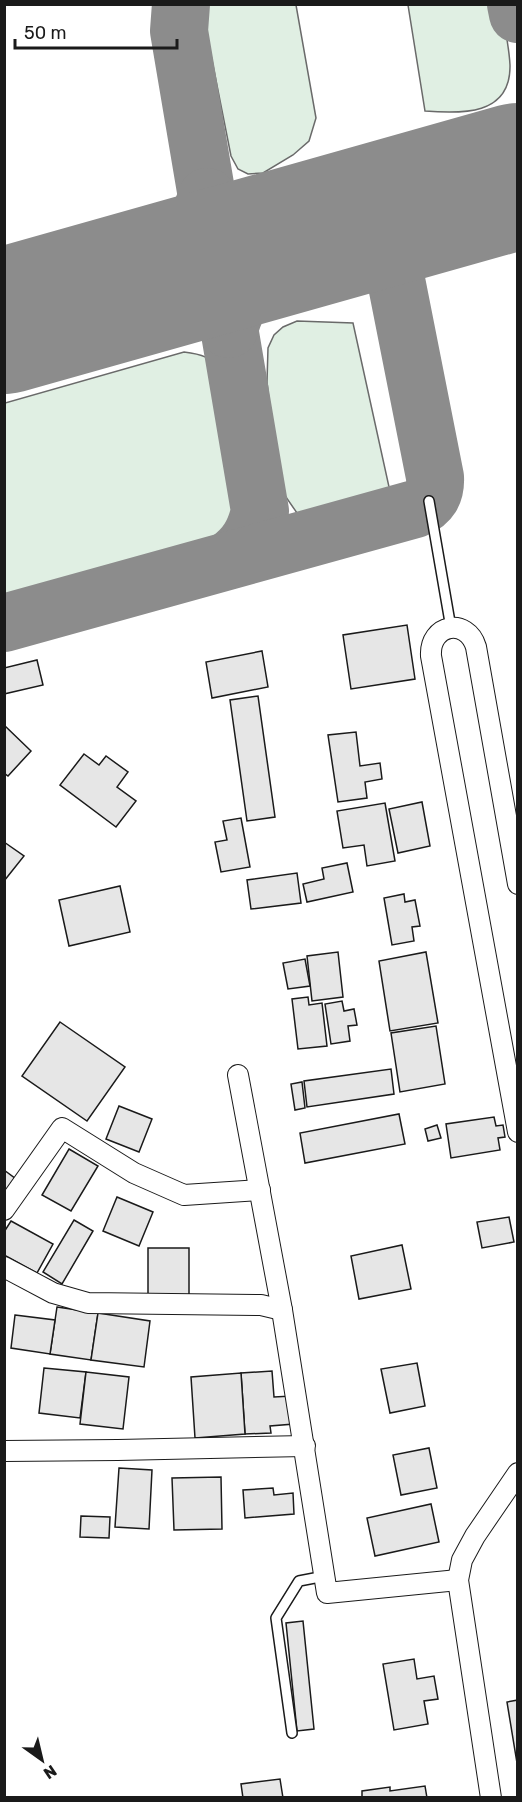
<svg xmlns="http://www.w3.org/2000/svg" width="522" height="1802" font-family="Rubik,sans-serif">
<rect width="100%" height="100%" fill="#fff"/>
<g fill="#e0efe3" stroke="#6a6a6a" stroke-width="1.5">
<polygon points="206,5 296,5 316,118 309,141 293,155 263,173 248,174 238,169 231,156 205,25"/>
<path d="M408 5H501C504 24 509 45 510 65 511 116 461 114 425 111Z"/>
<polygon points="297,321 353,323 391,496 334,517 313,520 297,513 279,487 267,382 268,348 274,335 283,327"/>
<path d="M184 352C201 354 212 357 222 372L243 520 237 531 218 545 5 604V403Z"/>
</g>
<g fill="none" stroke-linecap="round" stroke-linejoin="round">
<g stroke="#8c8c8c" stroke-width="58">
<path d="M181 4 179 31 260 511C255 533 247 547 229 560"/>
<polyline points="516,4 518,14"/>
<polyline points="456,194 482,176 518,142"/>
<path d="M207 197C231 226 243 233 279 243 255 272 240 293 229 329"/>
<path d="M148 280C181 254 193 236 207 197"/>
<path d="M4 623 415 509C430 503 436 493 435 477L383 214"/>
</g>
<polyline stroke="#8c8c8c" stroke-width="146" points="4,321 518,176"/>
</g>
<g fill="#e6e6e6" stroke="#1a1a1a" stroke-width="1.5">
<polygon points="407,625 415,679 351,689 343,635"/>
<polygon points="262,651 268,687 212,698 206,662"/>
<polygon points="37,660 43,685 4,694 4,668"/>
<polygon points="258,696 275,817 247,821 230,700"/>
<polygon points="4,725 31,751 8,776 4,773"/>
<polygon points="356,732 360,766 380,763 382,779 365,782 367,798 338,802 328,735"/>
<polygon points="84,754 99,765 106,756 128,772 117,787 136,801 116,827 60,785"/>
<polygon points="422,802 430,846 398,853 389,809"/>
<polygon points="385,803 395,861 367,866 364,845 343,848 337,811"/>
<polygon points="241,818 250,867 221,872 215,842 227,840 223,821"/>
<polygon points="4,842 24,856 4,881"/>
<polygon points="347,863 353,892 307,902 303,884 324,879 322,868"/>
<polygon points="297,873 301,903 251,909 247,880"/>
<polygon points="120,886 130,932 69,946 59,900"/>
<polygon points="404,894 405,902 415,900 420,926 412,927 414,941 392,945 384,898"/>
<polygon points="338,952 343,997 312,1001 307,956"/>
<polygon points="426,952 438,1023 390,1031 379,961"/>
<polygon points="305,959 310,986 288,989 283,963"/>
<polygon points="308,997 309,1005 322,1003 327,1046 298,1049 292,999"/>
<polygon points="342,1001 344,1011 354,1009 357,1025 348,1026 350,1041 331,1044 325,1004"/>
<polygon points="60,1022 125,1067 87,1121 22,1076"/>
<polygon points="436,1026 445,1084 400,1092 391,1033"/>
<polygon points="391,1069 394,1094 307,1107 304,1081"/>
<polygon points="302,1082 305,1108 295,1110 291,1084"/>
<polygon points="119,1106 152,1119 139,1152 106,1139"/>
<polygon points="399,1114 405,1144 305,1163 300,1133"/>
<polygon points="494,1117 496,1126 503,1125 505,1137 498,1138 500,1150 451,1158 446,1124"/>
<polygon points="437,1125 441,1138 428,1141 425,1129"/>
<polygon points="69,1149 98,1166 71,1211 42,1195"/>
<polygon points="4,1170 16,1179 4,1194"/>
<polygon points="117,1197 153,1212 139,1246 103,1231"/>
<polygon points="509,1217 514,1242 482,1248 477,1222"/>
<polygon points="74,1220 93,1231 62,1284 43,1272"/>
<polygon points="11,1221 53,1244 37,1273 4,1255 4,1232"/>
<polygon points="402,1245 411,1289 359,1299 351,1256"/>
<rect x="148" y="1248" width="41" height="50"/>
<polygon points="57,1307 98,1313 91,1360 50,1354"/>
<polygon points="98,1313 150,1321 144,1367 91,1360"/>
<polygon points="15,1315 55,1320 50,1354 11,1348"/>
<polygon points="417,1363 425,1406 390,1413 381,1369"/>
<polygon points="44,1368 86,1372 80,1418 39,1413"/>
<polygon points="272,1371 274,1397 292,1396 294,1424 270,1426 271,1433 245,1434 241,1373"/>
<polygon points="86,1372 129,1377 123,1429 80,1424"/>
<polygon points="241,1373 245,1434 195,1438 191,1377"/>
<polygon points="429,1448 437,1488 401,1495 393,1455"/>
<polygon points="119,1468 152,1470 149,1529 115,1527"/>
<polygon points="221,1477 222,1529 174,1530 172,1478"/>
<polygon points="273,1488 274,1495 293,1493 294,1514 245,1518 243,1490"/>
<polygon points="431,1504 439,1542 375,1556 367,1518"/>
<polygon points="81,1516 110,1517 109,1538 80,1537"/>
<polygon points="303,1621 314,1729 297,1731 286,1623"/>
<polygon points="414,1659 417,1679 434,1676 438,1699 424,1701 428,1724 394,1730 383,1664"/>
<polygon points="518,1700 518,1762 517,1763 507,1702"/>
<polygon points="280,1779 283,1798 243,1798 241,1784"/>
<polygon points="425,1786 427,1798 362,1798 362,1791 390,1787 390,1791"/>
</g>
<g fill="none" stroke-linecap="round" stroke-linejoin="round">
<defs>
<g id="service">
<polyline points="429,501 451,628"/>
<polyline points="292,1733 276,1618 299,1581 325,1576"/>
</g>
<g id="minor">
<path d="M518 884 476 647C467 617 429 624 431 656L518 1132"/>
<polyline points="238,1075 282,1310 327,1593 458,1580"/>
<polyline points="4,1210 62,1128 134,1173 184,1195 260,1190"/>
<polyline points="4,1267 53,1293 88,1303 261,1305 282,1310"/>
<polyline points="4,1451 118,1450 305,1446"/>
<polyline points="491,1798 458,1580 462,1560 475,1536 518,1473"/>
</g>
</defs>
<use href="#service" stroke="#1a1a1a" stroke-width="12"/>
<use href="#minor" stroke="#1a1a1a" stroke-width="22"/>
<use href="#service" stroke="#fff" stroke-width="9"/>
<use href="#minor" stroke="#fff" stroke-width="20"/>
</g>
<rect width="522" height="1802" fill="none" stroke="#1a1a1a" stroke-width="12"/>
<g transform="translate(42 1760) rotate(146)" stroke="#ffffff" stroke-width="4.5" paint-order="stroke">
<path d="M0-4.5L10 22L0 15L-10 22Z" fill="#1a1a1a"/>
<text y="-9" font-size="16" font-weight="bold" text-anchor="middle" fill="#1a1a1a">N</text>
</g>
<path d="M15 39v9h162v-9" fill="none" stroke="#1a1a1a" stroke-width="3"/>
<text x="24" y="39" font-size="18" fill="#1a1a1a" stroke="#ffffff" stroke-width="4.5" paint-order="stroke">50 m</text>
</svg>
